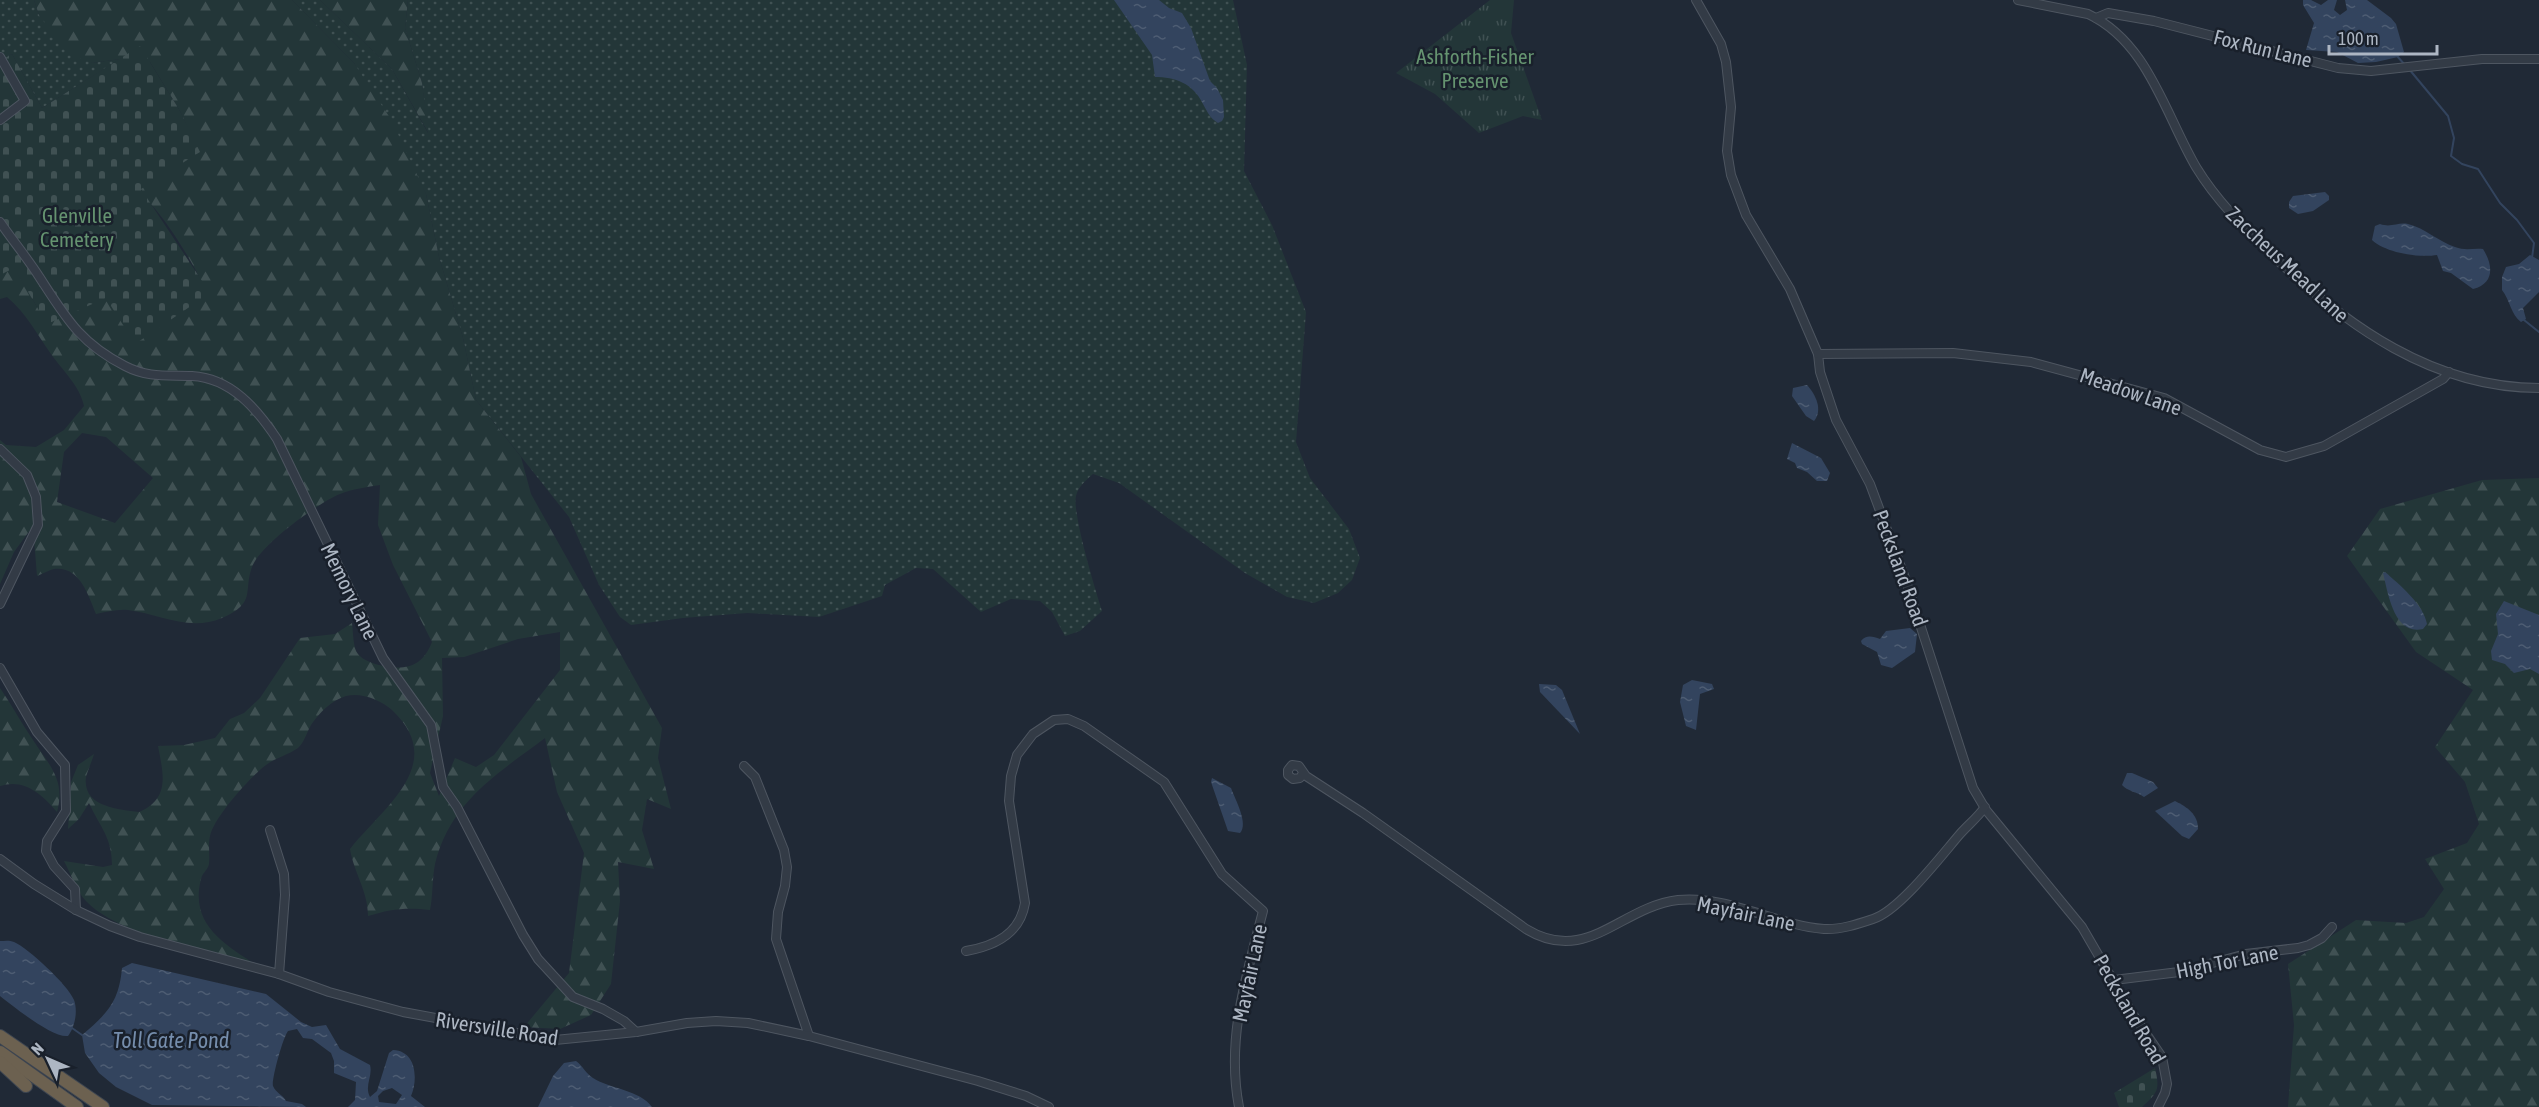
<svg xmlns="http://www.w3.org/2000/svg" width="2539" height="1107" font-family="'Asap Condensed',sans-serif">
<defs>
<pattern id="grass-dots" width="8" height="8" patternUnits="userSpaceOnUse" patternTransform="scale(1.5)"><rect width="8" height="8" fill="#233638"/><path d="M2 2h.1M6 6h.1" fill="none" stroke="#405153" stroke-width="1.8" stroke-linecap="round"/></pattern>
<pattern id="forest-firs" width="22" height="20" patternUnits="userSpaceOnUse" patternTransform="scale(1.5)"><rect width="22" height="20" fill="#233638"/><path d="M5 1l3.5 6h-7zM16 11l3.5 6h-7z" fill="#405153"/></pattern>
<pattern id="cemetery-stones" width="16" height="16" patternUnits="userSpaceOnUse" patternTransform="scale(1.5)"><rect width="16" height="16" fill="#233638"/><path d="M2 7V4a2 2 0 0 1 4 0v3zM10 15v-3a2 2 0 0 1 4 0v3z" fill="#405153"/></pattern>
<pattern id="park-tufts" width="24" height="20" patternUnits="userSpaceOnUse" patternTransform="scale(1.5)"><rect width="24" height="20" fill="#233638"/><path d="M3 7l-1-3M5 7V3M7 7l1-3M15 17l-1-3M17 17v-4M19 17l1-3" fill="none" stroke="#405153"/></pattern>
<pattern id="water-ripples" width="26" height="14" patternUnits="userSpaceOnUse" patternTransform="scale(1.5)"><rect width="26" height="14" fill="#33445e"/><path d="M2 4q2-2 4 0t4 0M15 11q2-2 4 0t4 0" fill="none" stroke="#4e5d73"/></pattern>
</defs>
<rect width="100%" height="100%" fill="#202936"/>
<g fill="url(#grass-dots)">
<polygon points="0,0 34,0 39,15 92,63 120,59 42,108 12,54 0,61"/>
<path d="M292 0H320L392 69 428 133 422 83 405 28 408 0H1233L1247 65 1244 171 1272 225 1306 312 1296 442 1310 478 1349 529 1360 558 1352 580 1338 593 1314 603 1287 597 1245 573 1119 483 1093 474C1086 480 1078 487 1076 496 1072 513 1096 592 1102 611L1080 631 1065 636 1052 612 1040 601 1011 599 981 612 933 569 916 568 885 585 882 596 819 617 747 613 683 618 631 625 620 617 599 585 569 517 476 400 463 338 439 257 426 194 354 63Z"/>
</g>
<g fill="url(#forest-firs)" fill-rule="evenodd">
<path d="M34 0H292L354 63 392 121 426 194 439 257 463 338 476 400 521 457 531 494 662 728 658 758 671 809 647 799 642 830 654 869 618 862 620 901 611 984 591 1015 560 1029 524 1027 569 973 584 853 557 792 545 738C497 774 450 802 435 864 432 879 433 895 430 910 407 907 390 909 368 916 368 891 354 873 350 849 383 807 449 764 392 710 381 700 361 692 346 696 332 700 319 713 311 725 307 732 304 743 298 748 288 755 275 758 266 765 250 777 214 817 210 836 208 845 210 855 209 864 208 870 202 873 201 879 189 925 226 945 258 966 212 953 117 935 86 901 76 891 71 874 64 861L103 867 112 865C112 837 100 827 89 803L79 819 68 829 71 782 78 765 94 754C92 761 88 770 86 777 82 807 118 809 139 812 171 798 163 773 158 746L184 745 215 738 230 719 244 713 260 698 300 638 335 634 352 623C353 631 353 643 356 651 360 659 371 663 379 665 404 671 422 668 432 642L393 565 378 525 380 485C367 487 352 489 340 494 319 502 259 546 252 567 243 591 257 603 222 618 189 632 160 614 128 610 117 609 106 612 96 614 88 595 80 566 54 569 49 570 42 574 37 576L33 526 14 552 0 584V440L6 445 36 447 64 430 84 406C80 386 63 371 51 354 37 334 26 313 7 297L0 299V272L14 267 37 307 103 296 204 287C192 260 162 212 140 193L141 187 199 152 180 111 150 62 131 54 120 59 92 63 71 55 39 15ZM82 433 106 437 153 478 115 523 57 502 64 452ZM560 632V670L494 755 476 767 455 758 439 796 430 773 443 716 442 658 464 657 518 639Z"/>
<polygon points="320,0 408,0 405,28 422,83 429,134 392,69"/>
<polygon points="2539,478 2539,1107 2288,1107 2294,1025 2288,964 2356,920 2406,923 2424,917 2444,889 2425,859 2467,843 2479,824 2465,782 2435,747 2473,690 2416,652 2347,556 2380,509 2482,480"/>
<path d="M0 688C12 705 21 723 33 740 49 765 66 780 57 812 42 794 24 778 0 786Z"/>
</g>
<g fill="url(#cemetery-stones)">
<polygon points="140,46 180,111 200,152 141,189 210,293 135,344 106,298 47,324 14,268 0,275 0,61 12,54 42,108"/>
<path d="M2155 1068C2160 1090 2158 1092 2142 1107H2119L2114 1093Z"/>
</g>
<polygon fill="url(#park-tufts)" points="1490,0 1514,0 1511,33 1542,120 1523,116 1479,133 1435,94 1396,73"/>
<g fill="url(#water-ripples)" fill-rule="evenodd">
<path d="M1114 0H1159L1169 8 1182 13 1191 28 1210 81 1217 88 1223 100 1224 117 1222 121 1218 123C1210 118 1208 113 1203 104 1193 83 1175 77 1155 77L1152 55Z"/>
<polygon points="2303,0 2311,0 2321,5 2328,0 2337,0 2334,10 2340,15 2347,10 2345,0 2367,0 2391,18 2396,24 2404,52 2398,57 2376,62 2358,63 2337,52 2306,50 2314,23 2303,5"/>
<polygon points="2325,192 2329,196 2329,200 2313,211 2298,214 2289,208 2289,202 2293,196"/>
<path d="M2380 224C2391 228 2398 222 2408 224 2425 228 2439 242 2455 247 2465 251 2473 248 2483 249 2493 265 2495 283 2473 289L2451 273 2443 271 2437 255C2419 258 2386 253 2372 240L2375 226Z"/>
<path d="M2530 255 2539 260V292L2523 308 2526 319 2521 322C2511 315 2510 300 2502 290V277L2506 267 2519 264Z"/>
<path d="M1807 385C1816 395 1823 410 1814 421L1806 416 1792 396 1793 388Z"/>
<polygon points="1792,443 1821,458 1830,473 1827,481 1817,481 1807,472 1797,468 1795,463 1787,459"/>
<path d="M2385 572C2399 584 2424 605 2427 624L2423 629C2394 636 2388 593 2383 573Z"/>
<polygon points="2504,601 2539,615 2539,674 2530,669 2514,673 2505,664 2492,660 2491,651 2498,634 2496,614"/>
<path d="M1910 628 1917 634 1915 652 1892 668 1881 665 1877 652 1862 644 1861 641C1867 634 1873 637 1880 639L1886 631Z"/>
<polygon points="1692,680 1712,684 1714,689 1700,694 1696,730 1686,726 1680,702 1683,685"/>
<polygon points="1539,684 1556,685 1562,690 1580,734 1540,692"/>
<path d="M2132 773 2153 782 2158 788 2144 797C2137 792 2127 791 2122 785L2127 773Z"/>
<path d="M1212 778 1231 788C1235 799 1249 824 1240 833L1228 831 1211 782Z"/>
<path d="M2175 801C2187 807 2198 814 2198 829L2189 839 2182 836 2155 811Z"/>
<path d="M0 941C5 941 9 940 14 942 28 948 68 985 74 1000 78 1011 75 1027 68 1036 52 1038 13 1006 0 996Z"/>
<path d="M132 963 266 994 301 1022 312 1027 326 1025 340 1049 370 1065C373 1076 364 1086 370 1097L377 1091 389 1053 393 1050C417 1051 418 1080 411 1096L425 1107H348L355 1100 356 1082 334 1073V1061L331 1053 312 1039 303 1038 297 1029 288 1031C283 1037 271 1081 273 1086 276 1093 283 1095 286 1101L302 1104 306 1107 152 1105 116 1087 99 1073 85 1053 82 1035C107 1014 119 1002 122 968ZM392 1088 402 1095 396 1104 379 1102 378 1096 383 1091Z"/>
<path d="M576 1061C583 1066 586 1074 593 1078 610 1089 640 1090 652 1107H538L553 1076 564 1063Z"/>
</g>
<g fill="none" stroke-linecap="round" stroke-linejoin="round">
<g stroke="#33445e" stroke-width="2">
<polyline points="2397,56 2405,65"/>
<polyline points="2409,69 2448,116 2454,138 2451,156 2462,164 2478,169 2500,203 2517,220 2534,243 2532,258"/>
<polyline points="2524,320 2539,332"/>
<polyline points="72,1028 82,1035"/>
</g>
<defs>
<g id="minor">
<polyline points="1696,0 1721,44 1726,62 1731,107 1727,151 1731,175 1746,215 1790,289 1818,354 1820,372 1836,420 1870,484 1905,578 1973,788 1986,810 2082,927 2132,1013 2162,1057 2167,1084 2165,1093 2158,1107"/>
<path d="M2018 0 2088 14C2148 42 2165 114 2196 167 2216 200 2245 229 2273 256 2347 326 2433 388 2539 388"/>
<polyline points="2096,18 2108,13 2154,21 2338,68 2371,71 2482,59 2539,59"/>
<polyline points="0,57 25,101 0,120"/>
<path d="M0 222C13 241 28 259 40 278 66 318 80 343 125 366 148 378 167 375 192 376 231 378 257 409 277 439L383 658 431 725 443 787 457 807 523 935 538 959 573 997 603 1009 624 1021 636 1032"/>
<polyline points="1818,354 1953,353 2031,362 2164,398 2260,450 2286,457 2324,446 2443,379 2449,372"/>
<polyline points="0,449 27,475 36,497 38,525 0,604"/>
<polyline points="0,668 37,732 65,765 66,811 47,841 46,851 54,866 75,889 76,910"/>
<polyline points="744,766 755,777 784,850 787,867 785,886 778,912 776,939 809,1036"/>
<path d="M1303 773 1300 778 1293 779 1288 775V770L1292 765 1299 766 1306 776 1363 813 1526 929C1587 966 1620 907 1678 900 1728 895 1775 925 1824 929 1840 930 1858 924 1873 919 1899 911 1941 856 1960 834 1968 825 1978 817 1985 807"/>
<polyline points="270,830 284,874 285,895 279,974"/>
<polyline points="0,859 34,884 76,910 110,926 140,937 279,974 329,992 403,1012 555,1040 636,1032 687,1023 716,1021 748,1023 809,1036 978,1081 1026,1096 1049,1107"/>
<path d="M966 951C995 946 1020 934 1025 903L1009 801 1011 776 1017 755 1033 734 1054 720 1068 719 1084 726 1164 782 1222 874 1263 911C1246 977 1226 1039 1239 1107"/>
<polyline points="2114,980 2179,972 2246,954 2298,948 2309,945 2322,938 2332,927"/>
</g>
<g id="highway">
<polyline points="0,1036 103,1107"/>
<polyline points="0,1052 77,1107"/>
<polyline points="0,1062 26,1086"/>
</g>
</defs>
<use href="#minor" stroke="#4e5661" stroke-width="10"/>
<use href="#highway" stroke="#3e4651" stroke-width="14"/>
<use href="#minor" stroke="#333b46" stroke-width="8"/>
<use href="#highway" stroke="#6c6150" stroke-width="12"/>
</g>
<g text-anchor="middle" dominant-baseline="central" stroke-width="5" stroke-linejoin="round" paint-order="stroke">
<g font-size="21" fill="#adb6c3" stroke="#19202b">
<text transform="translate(2263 48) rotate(14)">Fox Run Lane</text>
<text transform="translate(2288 264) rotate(43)">Zaccheus Mead Lane</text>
<text transform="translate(2131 391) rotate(19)">Meadow Lane</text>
<text transform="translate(1901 568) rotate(70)">Pecksland Road</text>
<text transform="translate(350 591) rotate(64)">Memory Lane</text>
<text transform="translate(1746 913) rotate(12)">Mayfair Lane</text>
<text transform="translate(2227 961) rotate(-11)">High Tor Lane</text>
<text transform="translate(1249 973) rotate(-78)">Mayfair Lane</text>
<text transform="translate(2130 1009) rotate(60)">Pecksland Road</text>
<text transform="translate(497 1028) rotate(9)">Riversville Road</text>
</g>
<g font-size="21" fill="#659370" stroke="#19202b">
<text x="1475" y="56">Ashforth-Fisher<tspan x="1475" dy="24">Preserve</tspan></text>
<text x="77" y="215">Glenville<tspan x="77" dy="24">Cemetery</tspan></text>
</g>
<g font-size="22" font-style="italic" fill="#758dac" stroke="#19202b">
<text x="171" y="1040">Toll Gate Pond</text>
</g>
</g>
<g transform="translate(48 1059) rotate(314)" stroke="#19202b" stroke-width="4.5" paint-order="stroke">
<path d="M0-4.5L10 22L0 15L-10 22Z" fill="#adb6c3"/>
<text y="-9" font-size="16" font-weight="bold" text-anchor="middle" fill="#adb6c3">N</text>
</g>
<path d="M2329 45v9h108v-9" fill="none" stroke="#adb6c3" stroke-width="3"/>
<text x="2338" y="45" font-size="18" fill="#adb6c3" stroke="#19202b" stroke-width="4.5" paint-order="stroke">100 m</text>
</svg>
